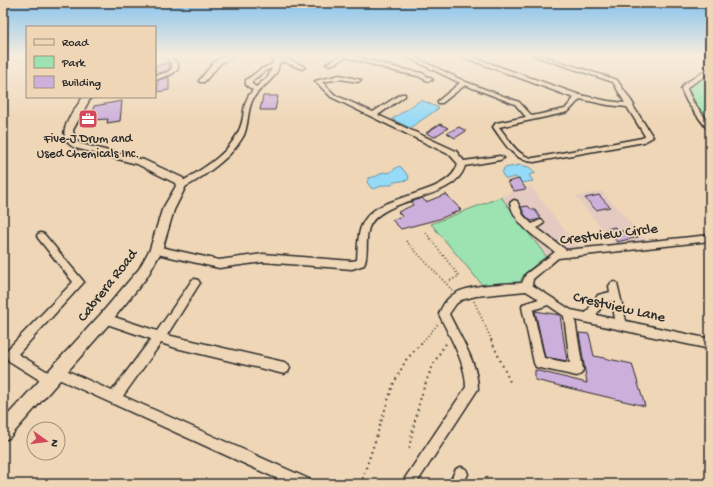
<svg xmlns="http://www.w3.org/2000/svg" width="713" height="487" font-family="'Gochi Hand',sans-serif">
<rect width="100%" height="100%" fill="#eed6b6"/>
<filter id="ink" filterUnits="userSpaceOnUse"><feTurbulence type="fractalNoise" baseFrequency=".025" numOctaves="2"/><feDisplacementMap in="SourceGraphic" scale="8" xChannelSelector="R" yChannelSelector="G"/><feConvolveMatrix kernelMatrix="1 2 1 2 8 2 1 2 1" color-interpolation-filters="sRGB"/></filter>
<g filter="url(#ink)">
<g fill="#e4cac1">
<polygon points="531,187 562,227 579,247 559,249 546,256 501,197 514,191"/>
<polygon points="601,191 646,240 615,244 576,197"/>
</g>
<g fill="#9ce3b1" stroke="#64876e">
<polygon points="710,70 710,125 701,113 686,85"/>
<polygon points="501,197 546,256 524,274 520,282 484,287 431,224"/>
</g>
<g fill="#95daf7" stroke="#6b94a5">
<polygon points="421,100 439,108 410,128 392,119"/>
<polygon points="520,165 529,167 536,173 529,175 533,181 521,183 516,177 506,179 502,174 504,168"/>
<polygon points="399,166 402,168 409,177 408,180 394,182 391,185 384,185 374,189 371,188 367,182 369,178 377,176 383,172 389,173"/>
</g>
<g fill="#cdafdc" stroke="#2b2b2b">
<polygon points="169,63 170,67 167,71 155,74 155,66"/>
<polygon points="169,77 169,90 157,92 158,80"/>
<polygon points="263,96 278,96 275,110 260,110"/>
<polygon points="122,101 120,121 107,123 108,119 91,120 94,106"/>
<polygon points="440,124 448,128 434,137 426,133"/>
<polygon points="459,127 466,131 455,138 447,133"/>
<polygon points="519,179 526,189 514,191 507,182"/>
<polygon points="446,194 461,210 439,219 401,229 392,220 402,216 398,212 413,205 411,202 422,198 426,202"/>
<polygon points="599,195 610,207 596,210 585,198"/>
<polygon points="528,206 532,210 535,210 541,219 531,221 525,215 521,207"/>
<polygon points="615,227 619,232 630,229 638,237 617,242 606,229"/>
<polygon points="535,311 560,315 567,361 545,357"/>
<polygon points="579,333 589,334 594,356 632,364 645,406 535,380 535,370 587,383"/>
</g>
<g fill="none" stroke-linecap="round" stroke-linejoin="round">
<defs>
<g id="minor">
<polygon points="163,55 169,55 178,64 178,69 172,74 155,80 155,76 168,72 172,68 172,64"/>
<polygon points="225,55 236,55 221,63 204,82 200,82 199,81 213,63"/>
<path d="M272 55H276L278 59H288L305 67 302 69 285 62 279 63C278 81 260 85 253 99 247 110 249 123 244 135 240 142 235 149 229 155 222 162 188 190 178 188L177 186 178 184C202 169 229 155 240 128 246 114 241 103 253 90L246 85V80L261 69 273 64ZM272 68 268 77 256 87 252 84V81L265 71Z"/>
<polygon points="342,55 350,55 401,69 422,73 433,80 428,81 418,76 398,72 346,57 331,65 326,64"/>
<path d="M405 55H410L466 82 519 102 532 116 565 109 574 98 460 56V55H466L580 95 608 101 625 103 613 82 532 55H539L617 80 634 105 633 106 653 137 644 142 534 162C513 161 504 142 493 127L496 123 526 117 515 104 465 85 442 103H438V101L460 83 405 56ZM580 99 608 105 627 107 645 136 642 138 534 158C517 157 509 139 499 127L564 113 569 111Z"/>
<polygon points="710,68 710,73 689,86 687,89 693,102 710,124 710,131 708,130 687,102 681,89 684,84"/>
<path d="M340 75 361 80 358 82 340 79 322 82 335 95 373 112 401 94H405V96L378 115 456 151 464 161 500 156 504 158 500 160 465 166C455 200 393 195 372 222 363 234 370 252 364 265L352 269 263 262 219 268 153 253 151 250 153 247 156 246 219 260 263 254 352 261 357 260C358 246 357 229 366 218 386 192 449 196 458 164L450 155 331 97 315 81Z"/>
<path d="M514 200 517 201 523 215 532 224 540 220 543 221 544 223 537 228 566 250 710 235V241L558 258 533 279 532 285 571 310 586 313 598 295 610 292 609 286 611 283 614 282 617 283 626 321 710 339V349L575 320 583 370 581 374 577 376 540 368 536 367 534 363 522 307 523 304 539 299 526 291 476 296 461 300 456 304 449 314C460 337 478 363 478 389L416 484H401L466 387C466 362 449 336 439 314 441 309 444 302 449 298 463 284 503 284 522 283L526 274 555 252C538 238 515 226 510 203ZM612 301 615 319 596 315 605 302ZM548 305 564 316 570 363 544 358 533 310Z"/>
<polygon points="41,233 44,234 84,282 18,354 53,375 51,372 53,368 57,366 112,391 151,339 101,322 100,319 101,316 105,314 157,331 192,280 195,279 198,280 200,283 198,286 167,335 284,362 288,364 290,368 288,372 284,374 176,348 161,343 123,396 309,479 311,484 289,484 54,377 56,380 54,384 50,386 46,384 9,361 5,354 7,350 73,282 38,238 37,236 38,234"/>
<polygon points="461,467 466,469 468,474 463,484 449,484 456,469"/>
</g>
<path id="major" d="M83 97H91L73 130 75 140 81 144 144 160 183 178 186 186 174 210 162 250 147 277 110 323 9 438 3 440V420L100 315 139 269 150 249 162 210 176 186 175 183 137 164 75 148C51 136 74 112 83 97Z"/>
</defs>
<use href="#minor" stroke="#2b2b2b" stroke-width="3"/>
<use href="#major" stroke="#2b2b2b" stroke-width="3"/>
<g stroke="#2b2b2b" stroke-width="1.5" stroke-dasharray="1 2.5" stroke-linecap="butt">
<polyline points="426,233 459,276 446,283"/>
<polyline points="406,241 453,291"/>
<polyline points="474,301 492,341"/>
<polyline points="423,341 439,323"/>
</g>
<g stroke="#2b2b2b" stroke-width="2" stroke-dasharray="1.5 4" stroke-linecap="butt">
<polyline points="491,340 511,384"/>
<path d="M409 448C417 411 424 372 448 341"/>
<polyline points="486,477 492,484"/>
<polyline points="361,484 393,385 406,360 424,340"/>
</g>
<use href="#minor" fill="#eed6b6" fill-rule="evenodd"/>
<use href="#major" fill="#eed6b6" fill-rule="evenodd"/>
</g>
</g>
<linearGradient id="sky" x2="0" y2="1"><stop stop-color="#87c3ee"/><stop offset="0.45" stop-color="#f7edde"/><stop offset="1" stop-color="#f7edde" stop-opacity="0"/></linearGradient>
<rect width="713" height="123" fill="url(#sky)"/>
<defs>
<symbol id="office-square" viewBox="-11 -11 22 22"><rect x="-9" y="-9" width="18" height="18" rx="4" fill="#d1495b" stroke="#eed6b6"/><path d="M-6-3h4V-5.5h4V-3h4V5H-6ZM-1-4.5V-3h2v-1.5ZM-6 0V1H6V0Z" fill="#fff"/></symbol>
</defs>
<g fill-rule="evenodd">
<use href="#office-square" x="77" y="108" width="22" height="22"/>
</g>
<g text-anchor="middle" dominant-baseline="central" stroke-width="3.5" stroke-linejoin="round" paint-order="stroke">
<g font-size="13" fill="#2b2b2b" stroke="#eed6b6">
<text x="88" y="139">Five-J Drum and<tspan x="88" dy="15">Used Chemicals Inc.</tspan></text>
</g>
<g font-size="15" fill="#2b2b2b" stroke="#eed6b6">
<text transform="translate(609 235) rotate(-7)">Crestview Circle</text>
<text transform="translate(108 286) rotate(-52)">Cabrera Road</text>
<text transform="translate(619 308) rotate(13)">Crestview Lane</text>
</g>
</g>
<rect width="713" height="487" fill="none" stroke="#eed6b6" stroke-width="16"/>
<rect x="8" y="8" width="697" height="471" fill="none" stroke="#2b2b2b" stroke-width="1.5" filter="url(#ink)"/>
<rect x="26" y="26" width="130" height="72" fill="#eed6b6" stroke="#a0927e"/>
<rect x="34" y="39" width="20" height="6" fill="#eed6b6" stroke="#a0927e"/>
<text x="62" y="46" font-size="12" fill="#2b2b2b">Road</text>
<rect x="34" y="56" width="20" height="12" fill="#9ce3b1" stroke="#a0927e"/>
<text x="62" y="66" font-size="12" fill="#2b2b2b">Park</text>
<rect x="34" y="76" width="20" height="12" fill="#cdafdc" stroke="#a0927e"/>
<text x="62" y="86" font-size="12" fill="#2b2b2b">Building</text>
<g transform="translate(46 441) rotate(104)"><circle r="19" fill="#eed6b6" stroke="#a0927e"/>
<path d="M0-3L7 15L0 10L-7 15Z" fill="#d1495b"/>
<text y="-6" font-size="11" font-weight="bold" text-anchor="middle" fill="#2b2b2b">N</text>
</g>
</svg>
